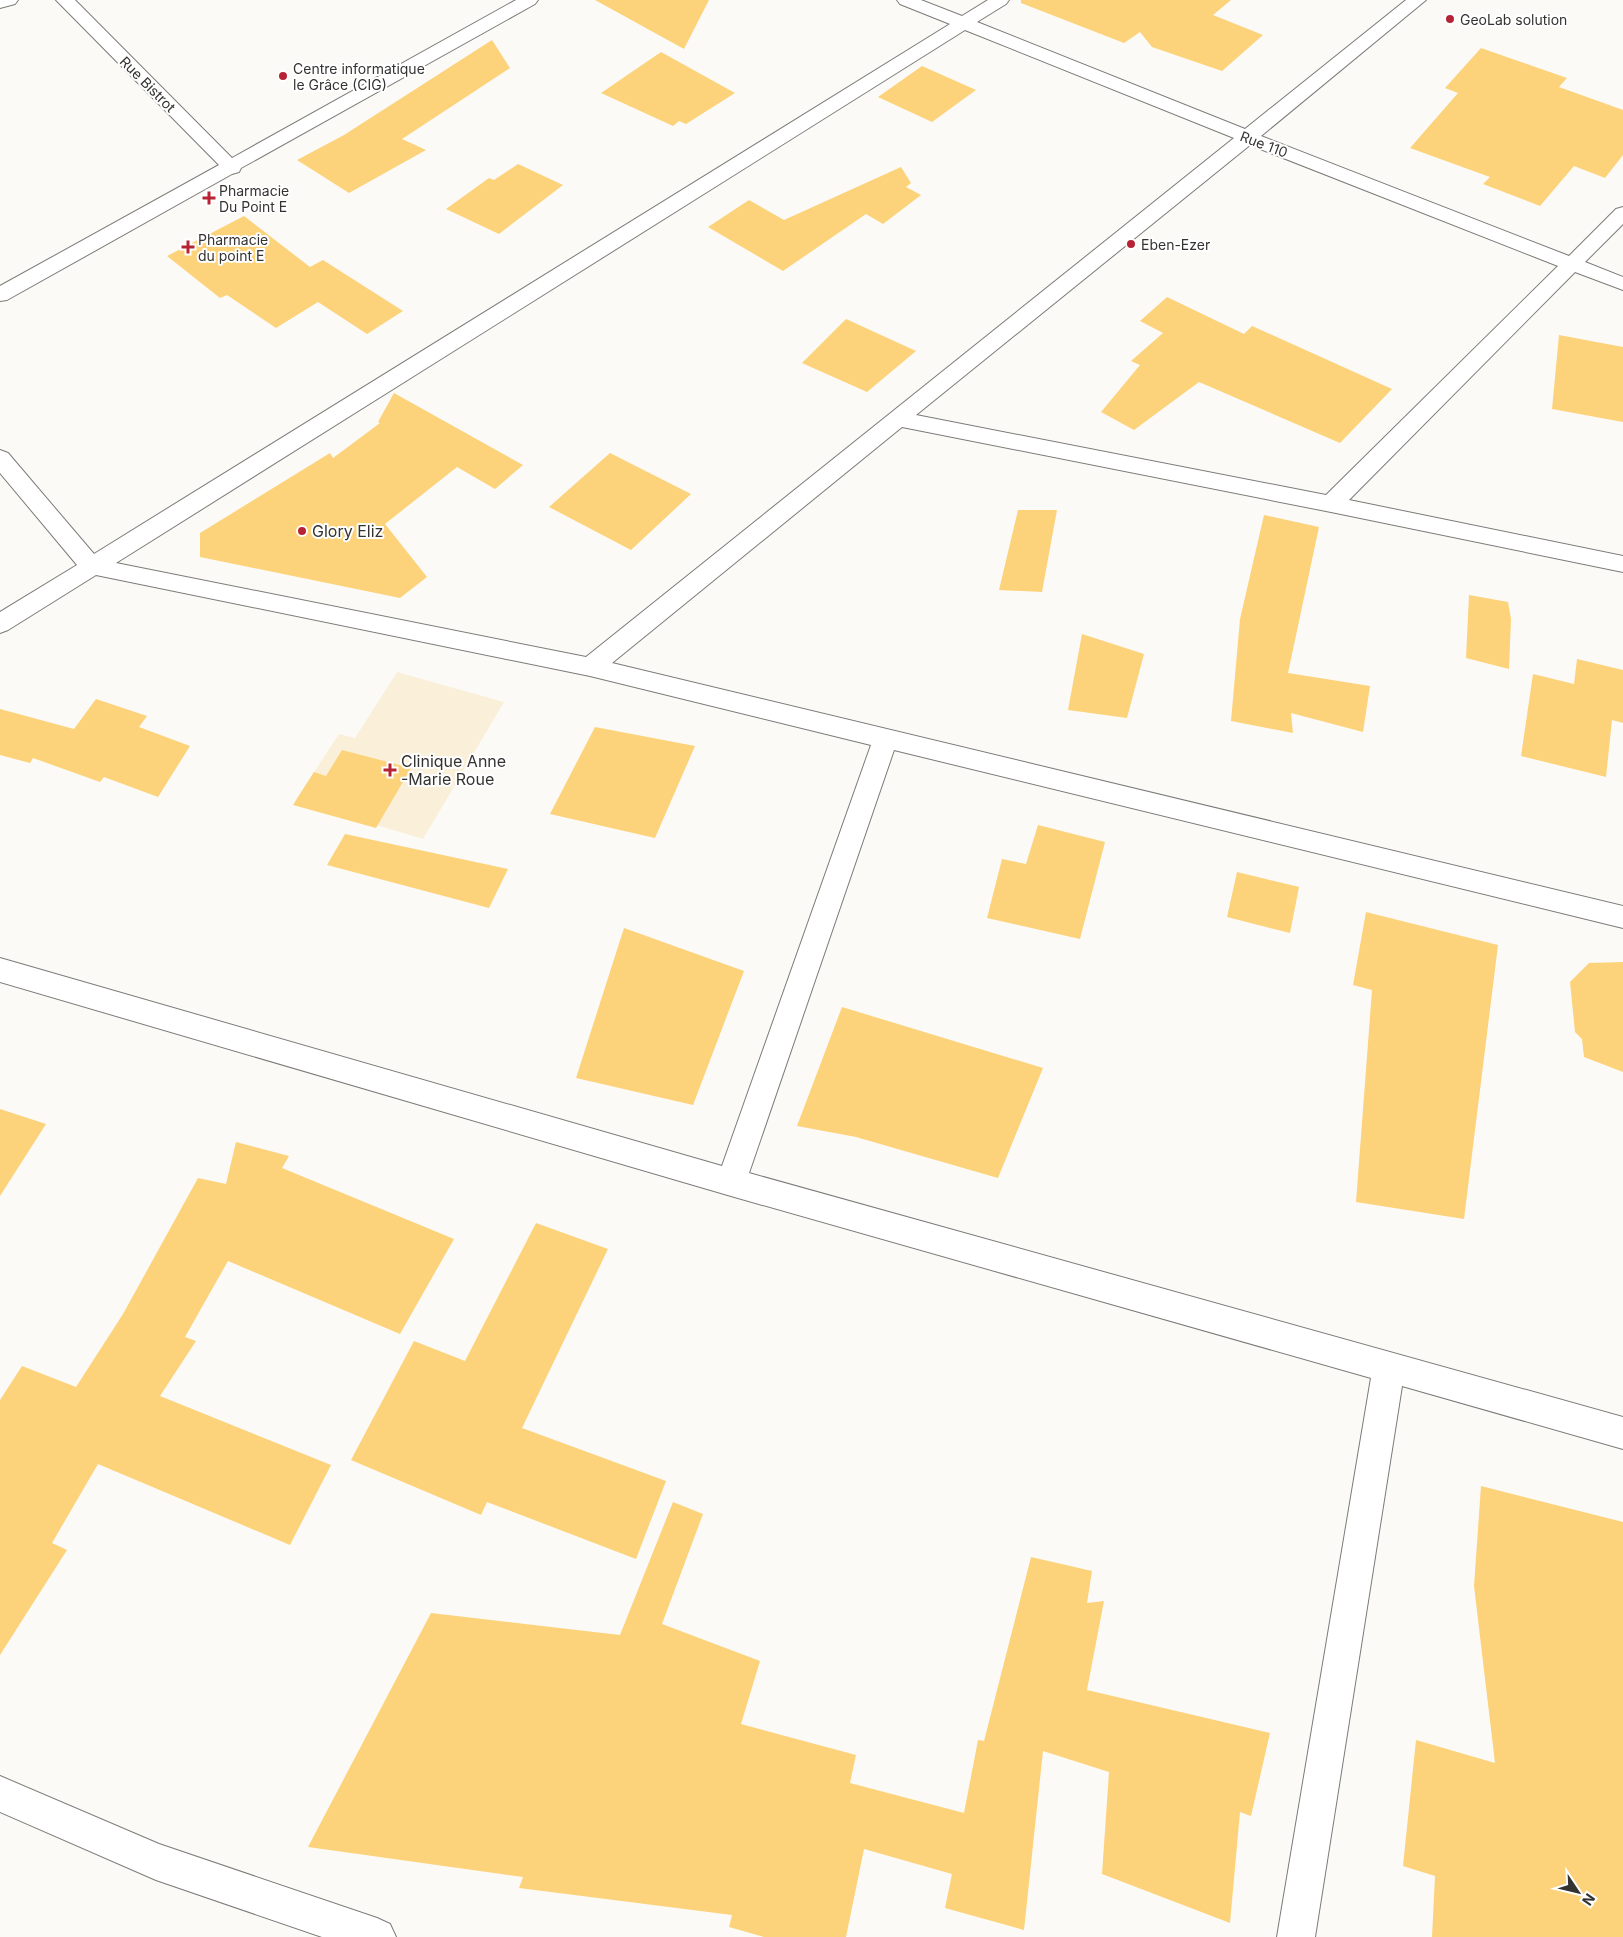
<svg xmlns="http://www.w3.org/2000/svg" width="1623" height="1937" font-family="Inter,sans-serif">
<rect width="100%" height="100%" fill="#fcfaf7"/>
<polygon fill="#faf0da" points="397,672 504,702 423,839 295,801 339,734 355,738"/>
<g fill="#fcd37a">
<polygon points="595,0 709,0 684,49"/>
<polygon points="1021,0 1231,0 1213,15 1263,35 1222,71 1152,47 1140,32 1124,43 1021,3"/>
<polygon points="492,40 510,68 402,139 426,150 349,193 297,160 344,135"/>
<polygon points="1481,48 1567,78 1559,87 1623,110 1623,155 1605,178 1574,166 1540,206 1483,184 1490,177 1410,148 1458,93 1445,88"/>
<polygon points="661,52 735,93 686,124 679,121 673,126 601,93"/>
<polygon points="922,66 976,90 932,122 878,97"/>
<polygon points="518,164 563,185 499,234 446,209 489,178 494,180"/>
<polygon points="901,167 911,183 906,187 921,195 883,224 866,214 783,271 708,227 749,200 784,220"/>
<polygon points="244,216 310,267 323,260 403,311 367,334 318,302 276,328 227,295 220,298 167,256"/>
<polygon points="1167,297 1244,334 1252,326 1392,389 1340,443 1199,382 1134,430 1101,412 1140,365 1131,361 1163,333 1140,321"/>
<polygon points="846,319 916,351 867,392 802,363"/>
<polygon points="1559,335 1623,347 1623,422 1552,409"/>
<polygon points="394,393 523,465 495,489 457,467 385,524 427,577 400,598 200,557 200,533 330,453 333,458 380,423 378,422"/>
<polygon points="610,453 691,494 631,550 549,507"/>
<polygon points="1018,510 1057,510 1042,592 999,590"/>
<polygon points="1264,515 1319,527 1288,673 1370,686 1363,732 1291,713 1293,733 1231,721 1240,619"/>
<polygon points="1469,595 1508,602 1511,619 1509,669 1466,658"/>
<polygon points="1082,634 1144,654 1127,718 1068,710"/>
<polygon points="1577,659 1623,670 1623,723 1612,720 1606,777 1521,756 1533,674 1574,684"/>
<polygon points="96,699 147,716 139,727 190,746 158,797 104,777 100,782 33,758 30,763 0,755 0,709 74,729"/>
<polygon points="595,727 695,746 655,838 550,814"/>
<polygon points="342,750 411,768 376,828 293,805 314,772 326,776"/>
<polygon points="1038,825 1105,842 1080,939 987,918 1002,859 1026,864"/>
<polygon points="345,834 508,869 489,908 327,865"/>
<polygon points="1237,872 1299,887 1290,933 1227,917"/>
<polygon points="1366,912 1498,945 1464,1219 1356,1202 1372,990 1353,985"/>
<polygon points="624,928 744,971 693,1105 576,1078"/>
<polygon points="1623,962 1623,1072 1584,1057 1582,1039 1575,1032 1570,982 1589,963"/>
<polygon points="842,1007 1043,1068 998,1178 856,1137 797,1126"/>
<polygon points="0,1109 46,1124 0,1196"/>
<polygon points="236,1142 289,1156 282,1168 454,1239 400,1334 228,1261 185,1337 196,1341 160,1396 331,1465 290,1545 98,1464 52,1543 67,1550 0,1655 0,1400 22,1366 76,1387 123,1314 198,1178 226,1184"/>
<polygon points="536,1223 608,1249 522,1428 666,1481 636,1559 487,1502 481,1515 351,1460 414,1341 465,1361"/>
<polygon points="1481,1486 1623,1522 1623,1937 1432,1937 1435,1876 1403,1866 1416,1740 1495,1763 1474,1586"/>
<polygon points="673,1502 703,1514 662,1624 760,1661 741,1724 856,1755 850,1783 964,1813 978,1740 984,1741 1031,1557 1092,1571 1087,1603 1104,1601 1087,1690 1270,1733 1251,1816 1240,1812 1230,1923 1102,1874 1109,1772 1043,1751 1024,1930 945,1908 952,1874 864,1849 846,1937 764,1937 729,1927 732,1915 519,1888 523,1877 308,1847 431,1613 620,1635"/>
</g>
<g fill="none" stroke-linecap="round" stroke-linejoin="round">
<defs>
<g id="street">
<polygon points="0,0 18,0 15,4 0,8"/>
<polygon points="56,0 75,0 232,158 516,0 538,0 535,4 241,168 239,172 232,174 7,300 0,301 0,286 219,165"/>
<path d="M897 0H921L962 16 988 0H1009L1006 4 977 22 1245 129 1406 0H1426L1261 136 1569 256 1616 209 1623 207V224L1585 262 1623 277V290L1575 272 1349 500 1623 556V572L1331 512 902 427 612 663 1623 906V928L894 750 749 1173 1623 1417V1449L1402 1386 1315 1937H1277L1371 1378 731 1196 0 982V958L722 1166 871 745 590 676 96 575 8 630 0 633V612L77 565 0 473V450L8 453 94 554 950 24 900 4ZM965 30 1234 138 586 657 116 563ZM1250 145 1558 266 1326 495 916 415Z"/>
<polygon points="0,1776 159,1844 377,1918 390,1924 396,1937 322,1937 156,1880 0,1812"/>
</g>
</defs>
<use href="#street" stroke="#7c7b78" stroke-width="2"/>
<use href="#street" fill="#fff" fill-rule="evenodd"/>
</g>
<g fill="#b52335" stroke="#fff" stroke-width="2">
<circle cx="1450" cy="19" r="5"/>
<circle cx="283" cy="76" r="5"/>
<path d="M206.5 190.5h5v5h5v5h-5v5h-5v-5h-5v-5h5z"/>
<circle cx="1131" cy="244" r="5"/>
<path d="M185.5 239.5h5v5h5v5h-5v5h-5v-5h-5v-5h5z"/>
<circle cx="302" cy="531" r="5"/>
<path d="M387.5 762.5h5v5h5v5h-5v5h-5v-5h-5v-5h5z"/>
</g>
<g text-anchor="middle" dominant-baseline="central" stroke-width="4" stroke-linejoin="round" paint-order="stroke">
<g font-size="14" fill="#343332" stroke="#fff" text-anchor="start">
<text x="1460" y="19">GeoLab solution</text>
<text x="293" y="68">Centre informatique<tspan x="293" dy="16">le Grâce (CIG)</tspan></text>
<text x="219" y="190">Pharmacie<tspan x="219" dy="16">Du Point E</tspan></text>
<text x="198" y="239">Pharmacie<tspan x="198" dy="16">du point E</tspan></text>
<text x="1141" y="244">Eben-Ezer</text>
</g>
<g font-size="14" fill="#343332" stroke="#fff">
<text transform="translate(148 84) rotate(45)">Rue Bistrot</text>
<text transform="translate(1264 144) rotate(21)">Rue 110</text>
</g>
<g font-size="16" fill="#343332" stroke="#fff" text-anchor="start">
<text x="312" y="531">Glory Eliz</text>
<text x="401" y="761">Clinique Anne<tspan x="401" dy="18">-Marie Roue</tspan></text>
</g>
</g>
<g transform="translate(1578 1892) rotate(125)" stroke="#ffffff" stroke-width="4" paint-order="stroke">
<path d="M0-4L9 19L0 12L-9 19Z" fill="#343332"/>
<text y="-8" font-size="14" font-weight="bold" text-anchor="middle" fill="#343332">N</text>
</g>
</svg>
